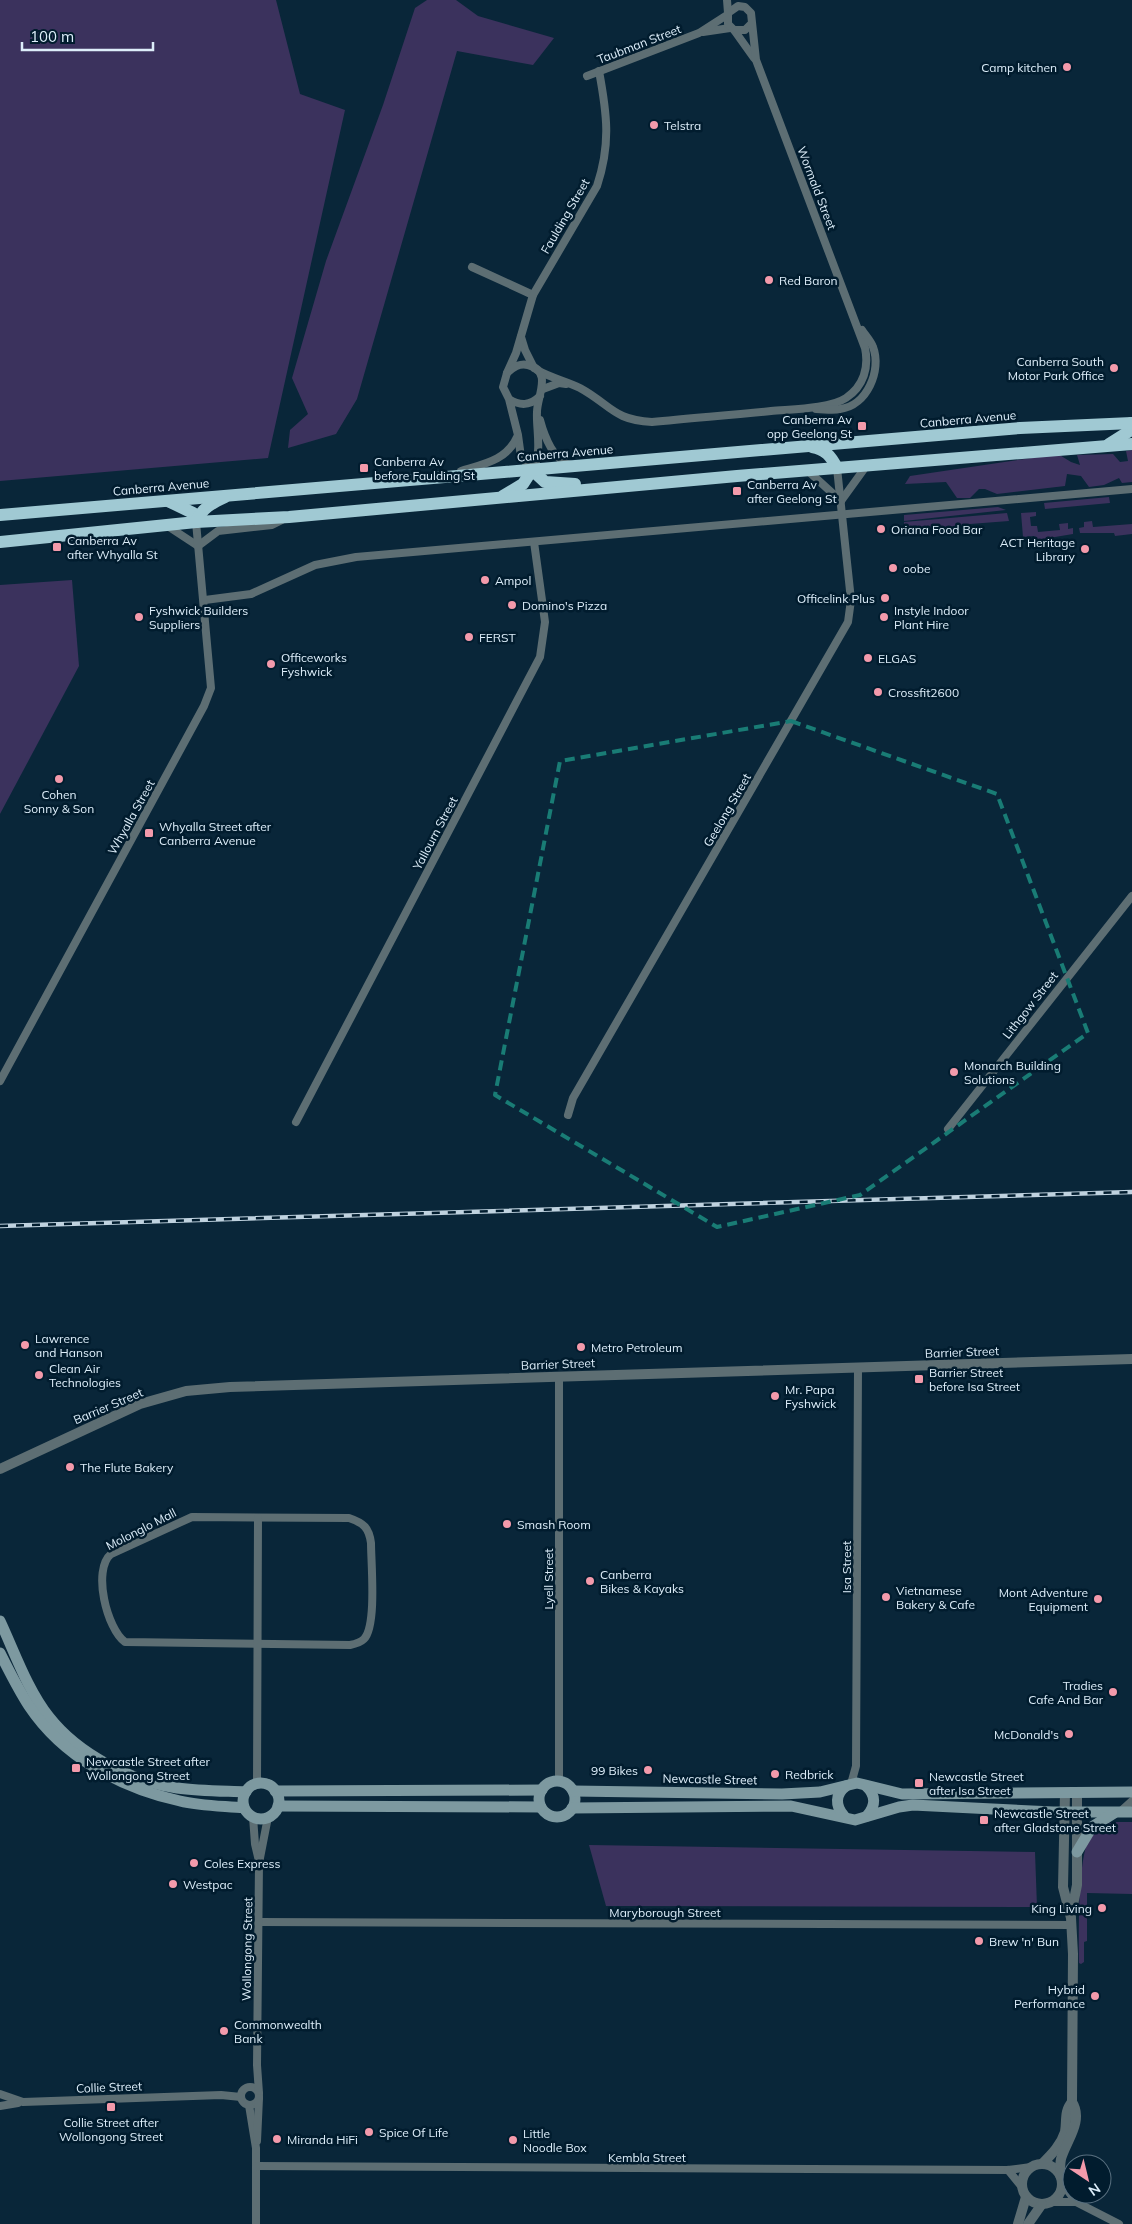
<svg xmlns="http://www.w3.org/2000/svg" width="1132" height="2224" font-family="Mulish,sans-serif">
<rect width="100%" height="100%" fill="#092639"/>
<g fill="#3b325d">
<polygon points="0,0 276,0 300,94 345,110 268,458 0,481"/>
<polygon points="427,0 456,0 478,16 554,38 533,65 457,51 357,399 336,434 288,448 290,430 308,414 292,378 326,261 383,105 415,8"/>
<polygon points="1132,450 1132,482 1122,483 1119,478 1104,485 1089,487 1081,476 1067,474 1065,486 997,494 985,489 979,489 970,498 957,498 946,482 905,484 910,476 1058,454 1071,462 1080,465 1077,455 1113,454 1120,462 1128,461 1126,451"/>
<polygon points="1109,497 1110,503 1045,509 1044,503"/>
<polygon points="998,507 1006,510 904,521 904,515"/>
<polygon points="1036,512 1036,516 1030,517 1031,526 1037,526 1038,532 1060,530 1059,524 1068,523 1068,529 1073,528 1073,534 1037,540 1034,536 1023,537 1021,513"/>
<polygon points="1007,513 1009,521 970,524 964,531 963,532 962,526 904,529 904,522"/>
<polygon points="1092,521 1093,527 1132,524 1132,534 1115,536 1114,533 1080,533 1079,528 1084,527 1084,522"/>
<polygon points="72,580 79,666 0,814 0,585"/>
<path d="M1116 1822H1132V1894L1087 1893V1941L1084 1942V1962L1081 1964 1079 1963C1079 1935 1077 1860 1090 1836 1095 1828 1107 1823 1116 1822Z"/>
<polygon points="589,1845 1035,1852 1037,1907 606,1906"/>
</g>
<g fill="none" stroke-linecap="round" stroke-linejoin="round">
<g stroke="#5d6e73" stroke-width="8">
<polyline points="727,0 728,13"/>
<polyline points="734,30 754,58"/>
<polyline points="703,32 730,28"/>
<polyline points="587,76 699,33 727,15"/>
<polyline points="472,267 533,295"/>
<polyline points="521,337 525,350 534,368"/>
<path d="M537 370C551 378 566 381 580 388 611 405 613 420 652 422 692 418 732 415 771 411 792 409 829 409 846 398 864 386 869 367 865 348L756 60 751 13 745 7 738 6 728 13V24L734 30H745L751 24"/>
<path d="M507 373 516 353 533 295 597 186C611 144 607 114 599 71"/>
<polyline points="543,389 559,383 566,384"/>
<path d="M509 399 518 435 521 457 532 470C543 453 536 431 537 412 537 396 553 371 528 365 519 363 513 367 507 373L503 387 509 399C520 406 530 406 540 396"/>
<path d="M816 409C824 409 833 411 840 409 867 406 882 370 873 347 871 341 865 335 862 330"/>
<path d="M540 420C544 435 554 463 572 465"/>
<polyline points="807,470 841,501"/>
<path d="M461 471C484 464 507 460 517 437"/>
<polyline points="841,501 867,465"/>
<polyline points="166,525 198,546"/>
<polyline points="198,546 218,531 272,525 282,520"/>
<polyline points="205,600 251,594 315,565 356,557 1132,489"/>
<polyline points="0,1081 204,706 211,688 196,522"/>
<polyline points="568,1115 573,1098 848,622 851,600 837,468"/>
<polyline points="296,1122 540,657 545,622 534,542"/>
<polyline points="948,1129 1132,896"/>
<path d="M192 1517 349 1518C364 1523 369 1528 371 1543 371 1563 377 1626 364 1639 360 1643 355 1644 350 1645L125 1642C107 1629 92 1570 111 1554Z"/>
<polyline points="559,1781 559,1376"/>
<polyline points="257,1784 258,1518"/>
<polyline points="851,1784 856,1766 858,1368"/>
<polyline points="1121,1811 1132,1801"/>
<polyline points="253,1817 255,1844 259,1861"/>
<polyline points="259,1922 1071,1925"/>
<circle cx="250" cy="2096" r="9"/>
<polyline points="259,2093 257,2065 259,1863 268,1817"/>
<polyline points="0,2094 23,2102 221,2095 241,2097"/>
<polyline points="249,2105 256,2148 256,2224"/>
<polyline points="0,2106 18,2103"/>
<polyline points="257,2141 259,2098"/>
<polyline points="256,2166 1008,2170 1031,2167"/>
<polyline points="1008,2170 1022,2187"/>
<polyline points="1062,2183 1076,2202 1119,2224"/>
<polyline points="1050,2202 1076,2202"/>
</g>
<g stroke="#5d6e73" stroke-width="10">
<polyline points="0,1469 140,1404 186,1391 230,1387 1132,1359"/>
<polyline points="1071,1915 1077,1885 1077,1793"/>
<circle cx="1042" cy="2184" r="20"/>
<path d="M1042 2164C1052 2154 1061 2145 1065 2132 1067 2121 1064 2111 1072 2102"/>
<path d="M1060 2175C1060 2170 1060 2164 1061 2159 1066 2141 1084 2121 1072 2102L1073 1954 1071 1918 1063 1887 1065 1793"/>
<polyline points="1018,2224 1026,2197"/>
<polyline points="1028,2224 1042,2204"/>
</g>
<g stroke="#7d99a0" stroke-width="11">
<path d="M0 1621C15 1653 27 1689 49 1717 78 1754 130 1781 177 1788 199 1791 223 1791 246 1792"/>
<path d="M0 1653C9 1671 18 1689 29 1706 63 1757 121 1788 180 1801 200 1806 223 1806 244 1808"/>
<circle cx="557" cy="1799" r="18"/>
<circle cx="261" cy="1801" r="18"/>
<path d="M866 1786C876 1795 876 1806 867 1816"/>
<polyline points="275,1791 542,1790"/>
<polyline points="573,1791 782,1794 820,1792 857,1783 902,1794 1132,1792"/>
<polyline points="278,1806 541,1807"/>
<polyline points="572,1808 791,1806 855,1820 899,1807 913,1805 1053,1812 1132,1812"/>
<path d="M844 1816C835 1806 835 1794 846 1786"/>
<polyline points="1077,1852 1092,1827 1114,1813"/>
</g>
<g stroke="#a0c9d3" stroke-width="12">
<polyline points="1109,444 1128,432 1131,423"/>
<path d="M812 447C825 449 831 456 837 468"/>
<polyline points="532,470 545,482 575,484"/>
<polyline points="503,496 523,484 532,470"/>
<polyline points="168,501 193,513 196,522"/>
<polyline points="0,515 1020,428 1132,423"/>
<path d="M196 522C202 508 212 503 225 497"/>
<polyline points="0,542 196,522 289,517 737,476 1132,444"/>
</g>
<defs>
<polyline id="rail" points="0,1226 1132,1192"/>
</defs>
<use href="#rail" stroke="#bfd2df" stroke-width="4.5"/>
<use href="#rail" stroke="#011c2e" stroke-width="2.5" stroke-dasharray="8" stroke-linecap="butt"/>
</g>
<path fill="none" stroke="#197c75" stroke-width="4" stroke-dasharray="10 6" stroke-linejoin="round" d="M791 721 997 794 1088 1033 860 1195 717 1227 495 1095 560 761Z"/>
<g fill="#f39aab" stroke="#011c2e" stroke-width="2">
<circle cx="1067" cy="67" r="5"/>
<circle cx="654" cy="125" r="5"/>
<circle cx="769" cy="280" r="5"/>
<circle cx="1114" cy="368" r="5"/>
<rect x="857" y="421" width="10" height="10" rx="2.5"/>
<rect x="359" y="463" width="10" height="10" rx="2.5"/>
<rect x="732" y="486" width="10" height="10" rx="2.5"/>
<circle cx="881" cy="529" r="5"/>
<rect x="52" y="542" width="10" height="10" rx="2.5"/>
<circle cx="1085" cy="549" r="5"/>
<circle cx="893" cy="568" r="5"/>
<circle cx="485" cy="580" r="5"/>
<circle cx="885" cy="598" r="5"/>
<circle cx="512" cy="605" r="5"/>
<circle cx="139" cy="617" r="5"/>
<circle cx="884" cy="617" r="5"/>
<circle cx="469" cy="637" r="5"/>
<circle cx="868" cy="658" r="5"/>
<circle cx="271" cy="664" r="5"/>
<circle cx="878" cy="692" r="5"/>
<circle cx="59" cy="779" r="5"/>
<rect x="144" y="828" width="10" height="10" rx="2.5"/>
<circle cx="954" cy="1072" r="5"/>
<circle cx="25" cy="1345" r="5"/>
<circle cx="581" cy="1347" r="5"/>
<circle cx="39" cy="1375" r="5"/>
<rect x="914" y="1374" width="10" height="10" rx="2.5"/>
<circle cx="775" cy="1396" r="5"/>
<circle cx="70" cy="1467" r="5"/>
<circle cx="507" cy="1524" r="5"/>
<circle cx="590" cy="1581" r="5"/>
<circle cx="886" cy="1597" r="5"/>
<circle cx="1098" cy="1599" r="5"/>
<circle cx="1113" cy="1692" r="5"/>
<circle cx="1069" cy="1734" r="5"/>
<rect x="71" y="1763" width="10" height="10" rx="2.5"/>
<circle cx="648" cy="1770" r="5"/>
<circle cx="775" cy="1774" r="5"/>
<rect x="914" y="1778" width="10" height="10" rx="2.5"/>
<rect x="979" y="1815" width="10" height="10" rx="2.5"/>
<circle cx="194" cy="1863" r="5"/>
<circle cx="173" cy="1884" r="5"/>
<circle cx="1102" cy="1908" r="5"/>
<circle cx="979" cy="1941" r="5"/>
<circle cx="1095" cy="1996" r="5"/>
<circle cx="224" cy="2031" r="5"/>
<rect x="106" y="2102" width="10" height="10" rx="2.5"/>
<circle cx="369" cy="2132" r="5"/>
<circle cx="277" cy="2139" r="5"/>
<circle cx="513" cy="2140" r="5"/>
</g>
<g text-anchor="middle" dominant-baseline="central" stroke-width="5" stroke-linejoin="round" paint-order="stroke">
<g font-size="12" fill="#ddeefa" stroke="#011c2e">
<text transform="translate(639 44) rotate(-21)">Taubman Street</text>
<text transform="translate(817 188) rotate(69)">Wormald Street</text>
<text transform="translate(565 216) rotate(-60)">Faulding Street</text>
<text transform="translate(968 419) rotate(-5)">Canberra Avenue</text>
<text transform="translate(565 453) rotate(-5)">Canberra Avenue</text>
<text transform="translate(161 487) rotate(-5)">Canberra Avenue</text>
<text transform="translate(727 810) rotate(-60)">Geelong Street</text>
<text transform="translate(131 817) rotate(-61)">Whyalla Street</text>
<text transform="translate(435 833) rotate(-62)">Yallourn Street</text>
<text transform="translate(1030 1005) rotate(-52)">Lithgow Street</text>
<text transform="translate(962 1352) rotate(-2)">Barrier Street</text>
<text transform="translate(558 1364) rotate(-2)">Barrier Street</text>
<text transform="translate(108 1406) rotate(-23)">Barrier Street</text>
<text transform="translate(141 1529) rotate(-27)">Molonglo Mall</text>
<text transform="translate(846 1567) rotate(-90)">Isa Street</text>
<text transform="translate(548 1579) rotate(-90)">Lyell Street</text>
<text transform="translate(710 1779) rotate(1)">Newcastle Street</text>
<text x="665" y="1912">Maryborough Street</text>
<text transform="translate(247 1949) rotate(-89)">Wollongong Street</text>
<text transform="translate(109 2087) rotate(-2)">Collie Street</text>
<text x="647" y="2157">Kembla Street</text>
</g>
<g font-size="12" fill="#ddeefa" stroke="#011c2e" text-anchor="start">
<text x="1057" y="67" text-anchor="end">Camp kitchen</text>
<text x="664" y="125">Telstra</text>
<text x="779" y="280">Red Baron</text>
<text x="1104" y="361" text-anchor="end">Canberra South<tspan x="1104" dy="14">Motor Park Office</tspan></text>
<text x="852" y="419" text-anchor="end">Canberra Av<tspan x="852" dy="14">opp Geelong St</tspan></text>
<text x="374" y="461">Canberra Av<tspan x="374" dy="14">before Faulding St</tspan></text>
<text x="747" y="484">Canberra Av<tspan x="747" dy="14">after Geelong St</tspan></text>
<text x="891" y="529">Oriana Food Bar</text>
<text x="67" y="540">Canberra Av<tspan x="67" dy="14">after Whyalla St</tspan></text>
<text x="1075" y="542" text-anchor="end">ACT Heritage<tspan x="1075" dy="14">Library</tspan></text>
<text x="903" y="568">oobe</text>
<text x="495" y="580">Ampol</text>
<text x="875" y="598" text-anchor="end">Officelink Plus</text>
<text x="522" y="605">Domino's Pizza</text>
<text x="149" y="610">Fyshwick Builders<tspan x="149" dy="14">Suppliers</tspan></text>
<text x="894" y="610">Instyle Indoor<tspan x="894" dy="14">Plant Hire</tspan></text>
<text x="479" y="637">FERST</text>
<text x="281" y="657">Officeworks<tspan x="281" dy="14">Fyshwick</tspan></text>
<text x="878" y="658">ELGAS</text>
<text x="888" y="692">Crossfit2600</text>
<text x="59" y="794" text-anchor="middle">Cohen<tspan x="59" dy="14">Sonny &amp; Son</tspan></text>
<text x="159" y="826">Whyalla Street after<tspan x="159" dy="14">Canberra Avenue</tspan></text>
<text x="964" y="1065">Monarch Building<tspan x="964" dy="14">Solutions</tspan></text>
<text x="35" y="1338">Lawrence<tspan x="35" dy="14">and Hanson</tspan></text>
<text x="591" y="1347">Metro Petroleum</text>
<text x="49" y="1368">Clean Air<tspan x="49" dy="14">Technologies</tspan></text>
<text x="929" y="1372">Barrier Street<tspan x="929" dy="14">before Isa Street</tspan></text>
<text x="785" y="1389">Mr. Papa<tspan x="785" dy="14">Fyshwick</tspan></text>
<text x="80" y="1467">The Flute Bakery</text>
<text x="517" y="1524">Smash Room</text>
<text x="600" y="1574">Canberra<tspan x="600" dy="14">Bikes &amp; Kayaks</tspan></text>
<text x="896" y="1590">Vietnamese<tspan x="896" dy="14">Bakery &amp; Cafe</tspan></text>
<text x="1088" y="1592" text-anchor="end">Mont Adventure<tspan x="1088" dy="14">Equipment</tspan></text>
<text x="1103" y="1685" text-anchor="end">Tradies<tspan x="1103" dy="14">Cafe And Bar</tspan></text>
<text x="1059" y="1734" text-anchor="end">McDonald's</text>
<text x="86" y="1761">Newcastle Street after<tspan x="86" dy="14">Wollongong Street</tspan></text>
<text x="638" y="1770" text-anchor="end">99 Bikes</text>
<text x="785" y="1774">Redbrick</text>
<text x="929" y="1776">Newcastle Street<tspan x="929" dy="14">after Isa Street</tspan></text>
<text x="994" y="1813">Newcastle Street<tspan x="994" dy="14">after Gladstone Street</tspan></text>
<text x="204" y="1863">Coles Express</text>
<text x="183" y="1884">Westpac</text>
<text x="1092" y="1908" text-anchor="end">King Living</text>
<text x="989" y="1941">Brew 'n' Bun</text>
<text x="1085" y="1989" text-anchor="end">Hybrid<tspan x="1085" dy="14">Performance</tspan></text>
<text x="234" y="2024">Commonwealth<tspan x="234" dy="14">Bank</tspan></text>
<text x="111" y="2122" text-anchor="middle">Collie Street after<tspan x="111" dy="14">Wollongong Street</tspan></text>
<text x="379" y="2132">Spice Of Life</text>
<text x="523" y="2133">Little<tspan x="523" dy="14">Noodle Box</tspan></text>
<text x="287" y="2139">Miranda HiFi</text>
</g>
</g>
<g transform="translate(1087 2179) rotate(145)"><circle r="24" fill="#011c2e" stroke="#597080"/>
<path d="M0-4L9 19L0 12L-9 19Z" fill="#f39aab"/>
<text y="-8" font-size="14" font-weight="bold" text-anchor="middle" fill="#ddeefa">N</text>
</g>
<path d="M22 42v8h131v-8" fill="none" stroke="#ddeefa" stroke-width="2.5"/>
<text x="30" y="42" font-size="15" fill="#ddeefa" stroke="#011c2e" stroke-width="4" paint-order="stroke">100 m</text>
</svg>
